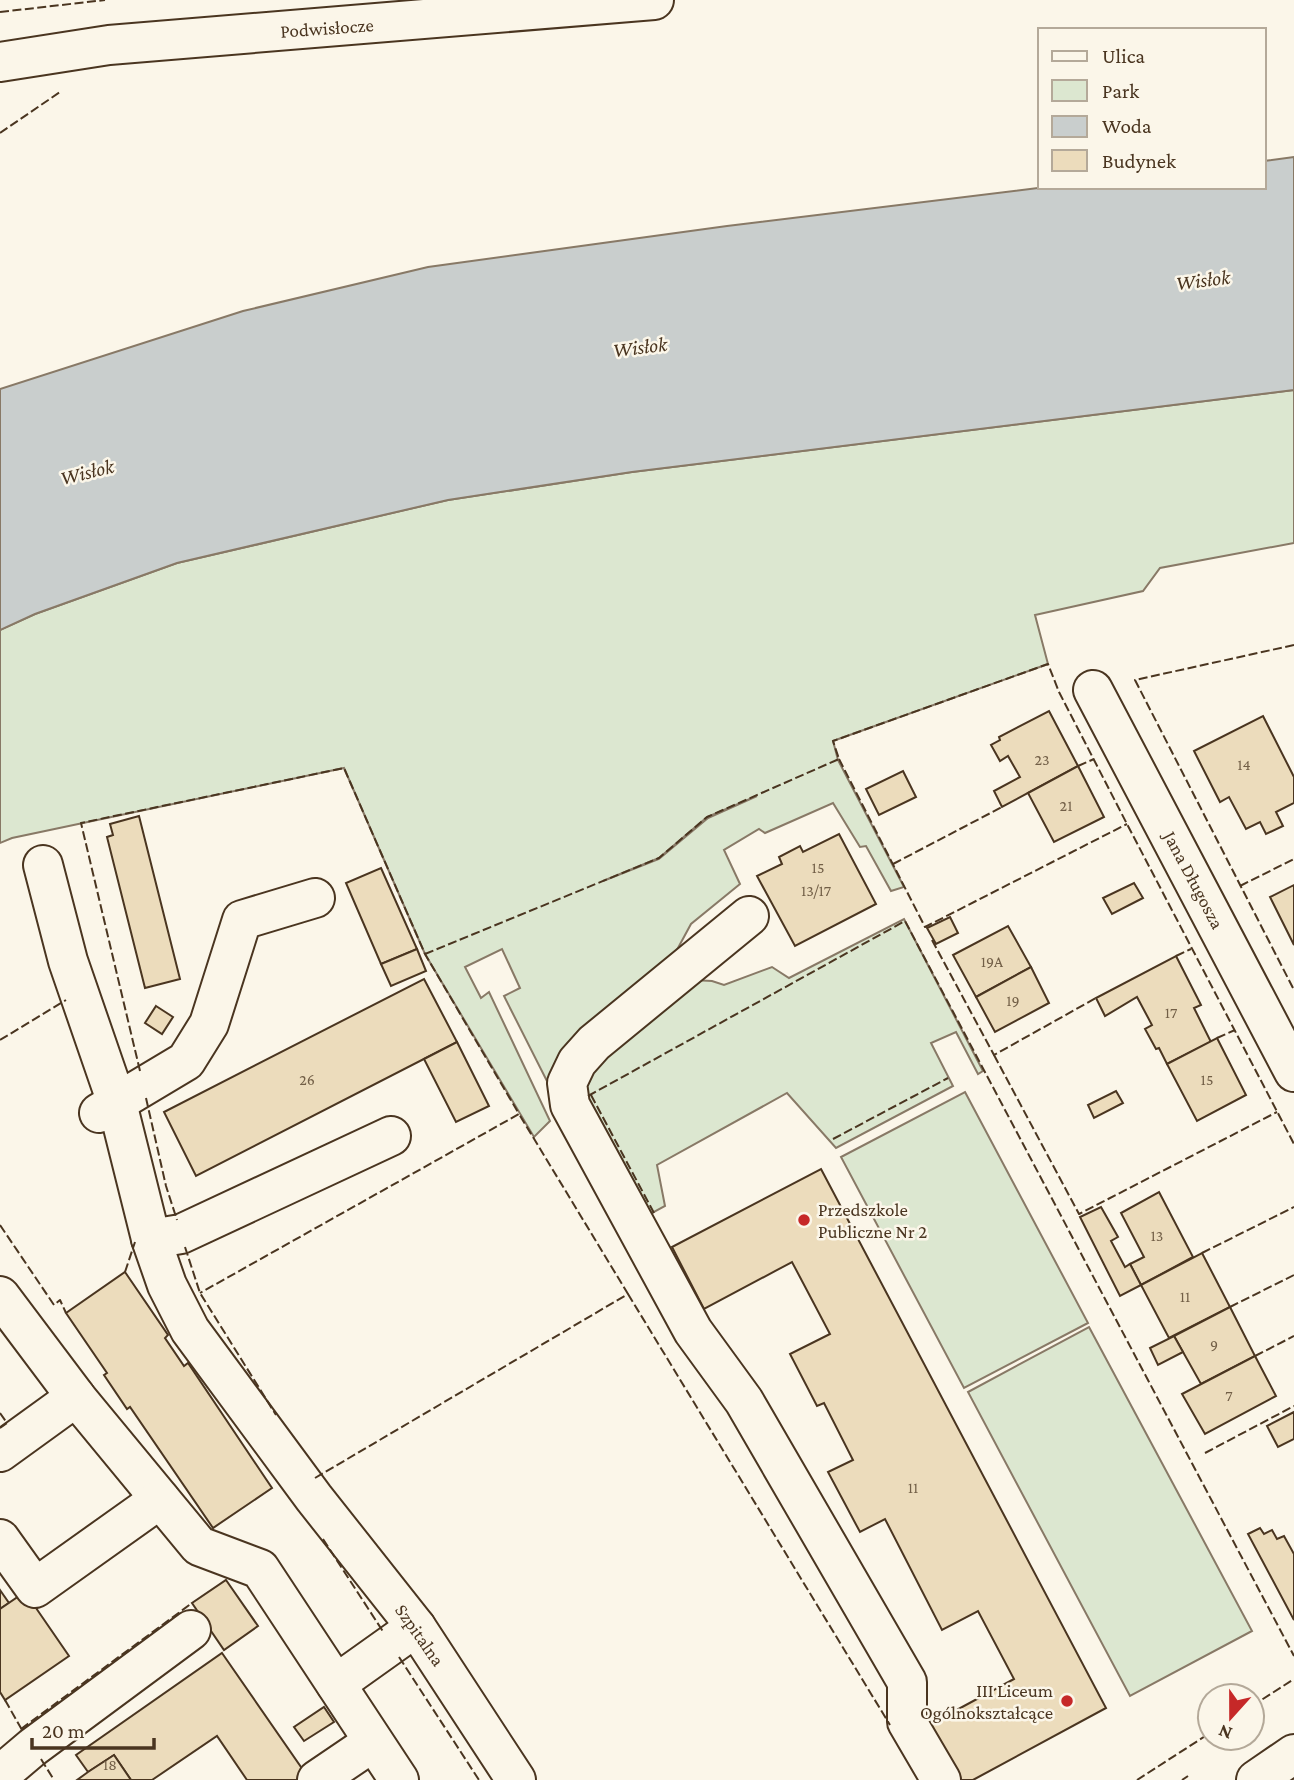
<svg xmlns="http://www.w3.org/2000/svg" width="1294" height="1780" font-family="'Crimson Pro',serif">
<rect width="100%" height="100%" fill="#fbf6e9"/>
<g fill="#dce7d0" stroke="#887966" stroke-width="2" fill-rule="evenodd">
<path d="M1294 390V543L1160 568 1143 591 1035 615 1048 664 833 741 838 760 904 887 891 891 866 846 860 847 833 803 765 833 759 829 724 850 740 884 691 924 665 972 555 1097 504 996 520 988 502 949 465 967 481 998 489 992 550 1121 534 1137 425 954 344 768 12 838 0 843V630L35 614 177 563 448 500 632 472ZM757 796 708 818 659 859 603 881 659 858 707 817Z"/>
<polygon points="904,919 983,1071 978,1074 956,1032 931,1043 953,1086 836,1148 787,1093 657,1165 665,1206 643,1218 583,1102 589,1073 602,1054 693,980 712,981 724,985 772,967 789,978"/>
<polygon points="965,1092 1088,1323 964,1388 841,1157"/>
<polygon points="1089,1327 1252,1631 1130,1696 968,1392"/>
</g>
<polygon fill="#c9cecd" stroke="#887966" stroke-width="2" points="1294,157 1294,390 632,472 448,500 177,563 35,614 0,630 0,389 243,311 428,267 727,226 1046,187 1264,187 1264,161"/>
<g fill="#ecdcbc" stroke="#4a3520" stroke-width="2">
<polygon points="1049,711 1078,766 1002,807 994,791 1020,777 1008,756 1000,761 991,745 1000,740 999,737"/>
<polygon points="1263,716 1294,777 1294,803 1276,812 1283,826 1266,834 1260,822 1246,829 1229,797 1220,802 1194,751"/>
<polygon points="1078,766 1104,817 1054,842 1028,793"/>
<polygon points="903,771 916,797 879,815 866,789"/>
<polygon points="139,816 180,979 145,988 107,837 113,835 110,824"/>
<polygon points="839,834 876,904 795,946 757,876 782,864 779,857 800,846 803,852"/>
<polygon points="381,868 417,949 381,964 346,883"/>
<polygon points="1134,883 1143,898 1112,914 1103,898"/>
<polygon points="1294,885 1294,945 1270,897"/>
<polygon points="950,917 958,933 936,944 927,928"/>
<polygon points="1008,926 1031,967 976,997 953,955"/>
<polygon points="417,949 426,971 391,986 381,964"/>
<polygon points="1176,956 1201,1005 1194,1008 1211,1042 1167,1064 1159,1048 1156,1049 1145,1029 1152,1025 1137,997 1105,1016 1096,998"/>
<polygon points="1031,967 1049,1003 995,1032 976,997"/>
<polygon points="424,979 457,1042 196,1176 164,1112"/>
<polygon points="156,1006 173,1017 162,1034 145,1023"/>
<polygon points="1217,1038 1246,1095 1197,1121 1167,1064"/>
<polygon points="457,1042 489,1106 456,1122 424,1059"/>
<polygon points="1116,1091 1123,1103 1094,1118 1088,1105"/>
<polygon points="821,1169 1106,1708 973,1780 955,1780 927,1726 1014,1679 978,1611 942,1630 885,1519 860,1532 828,1472 853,1460 824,1403 817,1406 790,1354 830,1334 792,1262 704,1309 672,1247"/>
<polygon points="1159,1192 1193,1257 1141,1285 1130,1264 1144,1257 1121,1213"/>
<polygon points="1101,1207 1118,1237 1111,1241 1125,1267 1130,1264 1141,1285 1120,1296 1080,1217"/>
<polygon points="1202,1253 1230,1307 1169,1338 1141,1285"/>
<polygon points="125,1272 168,1335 165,1338 184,1366 188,1363 272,1488 213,1528 130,1407 127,1409 104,1375 107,1373 66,1313"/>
<polygon points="1230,1307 1255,1356 1201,1384 1174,1336"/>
<polygon points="1174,1336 1183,1352 1158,1365 1150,1348"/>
<polygon points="1255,1356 1276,1396 1205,1434 1182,1394"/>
<polygon points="1294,1412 1294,1439 1278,1447 1267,1426"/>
<polygon points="1260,1528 1264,1534 1272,1530 1277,1539 1284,1536 1294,1554 1294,1620 1248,1534"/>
<polygon points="226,1580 258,1626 224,1650 192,1603"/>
<polygon points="0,1590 9,1603 0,1609"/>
<polygon points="25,1592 69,1656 5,1700 0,1692 0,1609"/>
<polygon points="222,1653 310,1780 247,1780 217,1736 152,1780 131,1780 114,1755 88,1772 76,1755"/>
<polygon points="324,1707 334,1722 304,1741 294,1727"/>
<polygon points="114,1755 131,1780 77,1780 88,1772"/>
</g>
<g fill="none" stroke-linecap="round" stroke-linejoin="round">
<defs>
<g id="minor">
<polyline points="0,62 109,45 654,0"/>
<polyline points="1093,690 1294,1072"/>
<polyline points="43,865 68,961 117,1103 151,1239 167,1285 190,1330 314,1498 416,1627 516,1780"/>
<polyline points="749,916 594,1043 577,1062 567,1083 570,1105 693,1331 744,1401 907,1682 907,1722 941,1780"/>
<polyline points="99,1113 186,1061 209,1024 242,920 315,898"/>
<polyline points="151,1239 181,1234 391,1136"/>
<polyline points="0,1296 76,1397 199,1546 260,1569 399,1780"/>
<polyline points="0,1452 76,1397"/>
<polyline points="0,1539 35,1588 160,1499"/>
<polyline points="336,1684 416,1627"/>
<polyline points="0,1775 33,1747 191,1630"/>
<polyline points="317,1780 373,1742"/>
<polyline points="1256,1780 1294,1754"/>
</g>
</defs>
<use href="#minor" stroke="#4a3520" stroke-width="42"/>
<use href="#minor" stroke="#fbf6e9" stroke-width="38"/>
<g stroke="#4a3520" stroke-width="2" stroke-dasharray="9 3.5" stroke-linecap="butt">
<polyline points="0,12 105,0"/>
<polyline points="0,133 60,92"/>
<polyline points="1294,645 1135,680 1294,990"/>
<polyline points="839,759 925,927 1127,824"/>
<polyline points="1078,766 1094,759"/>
<polyline points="893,864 1002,807"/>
<polyline points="1240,886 1294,859"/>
<polyline points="932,940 994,1055 1096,998"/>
<polyline points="425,954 659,858 707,817 839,759 833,741 1048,664 1059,692 1127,824 1294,1144"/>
<polyline points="1176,956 1191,949"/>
<polyline points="1217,1038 1235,1030"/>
<polyline points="0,1040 66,1000"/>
<polyline points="994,1055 1079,1214 1277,1112"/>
<polyline points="140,1071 81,823 344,768 425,954 519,1114 200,1293"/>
<polyline points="591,1095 654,1213"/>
<polyline points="588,1096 905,921 1294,1656"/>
<polyline points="146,1098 166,1186 177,1220"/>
<polyline points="833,1139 948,1078"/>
<polyline points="0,1225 54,1305 60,1300 66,1313"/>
<polyline points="185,1247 200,1293 276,1415"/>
<polyline points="1202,1253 1294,1207"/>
<polyline points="125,1272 135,1242"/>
<polyline points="628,1294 890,1725"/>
<polyline points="1230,1307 1294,1275"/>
<polyline points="1255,1356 1294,1336"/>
<polyline points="0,1413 7,1423 0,1428"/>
<polyline points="1205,1453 1294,1406"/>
<polyline points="315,1478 628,1294 519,1114"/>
<polyline points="323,1539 384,1633"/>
<polyline points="399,1657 479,1780"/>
<polyline points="5,1700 22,1730"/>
<polyline points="1252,1706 1294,1679"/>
<polyline points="21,1729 192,1603"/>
<polyline points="41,1759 54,1780"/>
<polyline points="1137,1780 1210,1733"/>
<polyline points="1182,1780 1188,1776"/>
</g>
</g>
<g fill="#c62828" stroke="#fbf6e9" stroke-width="2.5">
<circle cx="804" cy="1220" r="7"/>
<circle cx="1067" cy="1701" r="7"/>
</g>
<g text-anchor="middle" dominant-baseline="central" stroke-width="5" stroke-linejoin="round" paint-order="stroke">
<g font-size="16" fill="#725f47">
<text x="1042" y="759">23</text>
<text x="1244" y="764">14</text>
<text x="1066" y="805">21</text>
<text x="818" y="867">15</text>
<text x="816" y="890">13/17</text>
<text x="992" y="961">19A</text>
<text x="1013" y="1000">19</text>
<text x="1171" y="1012">17</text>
<text x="307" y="1079">26</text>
<text x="1207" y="1079">15</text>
<text x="1157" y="1235">13</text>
<text x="1185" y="1296">11</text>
<text x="1214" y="1344">9</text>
<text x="1229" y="1395">7</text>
<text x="913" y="1487">11</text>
<text x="110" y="1764">18</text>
</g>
<g font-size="19" fill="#4a3520" stroke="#fbf6e9">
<text transform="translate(327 28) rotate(-4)">Podwisłocze</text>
<text transform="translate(1194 880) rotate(62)">Jana Długosza</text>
<text transform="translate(420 1635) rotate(55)">Szpitalna</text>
</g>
<g font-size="19" fill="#4a3520" stroke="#fbf6e9" text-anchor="start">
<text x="818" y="1209">Przedszkole<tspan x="818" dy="22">Publiczne Nr 2</tspan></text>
<text x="1053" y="1690" text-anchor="end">III Liceum<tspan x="1053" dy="22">Ogólnokształcące</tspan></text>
</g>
<g font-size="21" font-style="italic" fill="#4a3520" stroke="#fbf6e9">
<text transform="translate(1203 280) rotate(-7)">Wisłok</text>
<text transform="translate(640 347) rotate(-7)">Wisłok</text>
<text transform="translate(87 472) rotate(-14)">Wisłok</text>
</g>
</g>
<rect x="1038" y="28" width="228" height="161" fill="#fbf6e9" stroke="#b4a999" stroke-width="2"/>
<rect x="1052" y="51" width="35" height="10" fill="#fbf6e9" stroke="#b4a999" stroke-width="2"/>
<text x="1102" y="63" font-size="21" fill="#4a3520">Ulica</text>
<rect x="1052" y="80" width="35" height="21" fill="#dce7d0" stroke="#b4a999" stroke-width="2"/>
<text x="1102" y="98" font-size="21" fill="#4a3520">Park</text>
<rect x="1052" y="116" width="35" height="21" fill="#c9cecd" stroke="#b4a999" stroke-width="2"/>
<text x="1102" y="133" font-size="21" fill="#4a3520">Woda</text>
<rect x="1052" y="150" width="35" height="21" fill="#ecdcbc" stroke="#b4a999" stroke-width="2"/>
<text x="1102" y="168" font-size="21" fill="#4a3520">Budynek</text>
<g transform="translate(1231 1717) rotate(201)"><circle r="33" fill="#fbf6e9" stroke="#b4a999" stroke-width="2"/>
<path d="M0-5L12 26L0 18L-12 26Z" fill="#c62828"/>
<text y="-10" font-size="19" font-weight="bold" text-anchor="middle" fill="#4a3520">N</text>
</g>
<path d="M32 1738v10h122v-10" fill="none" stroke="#4a3520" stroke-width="3.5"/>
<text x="42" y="1738" font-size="21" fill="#4a3520" stroke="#fbf6e9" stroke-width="5" paint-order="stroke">20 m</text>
</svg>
